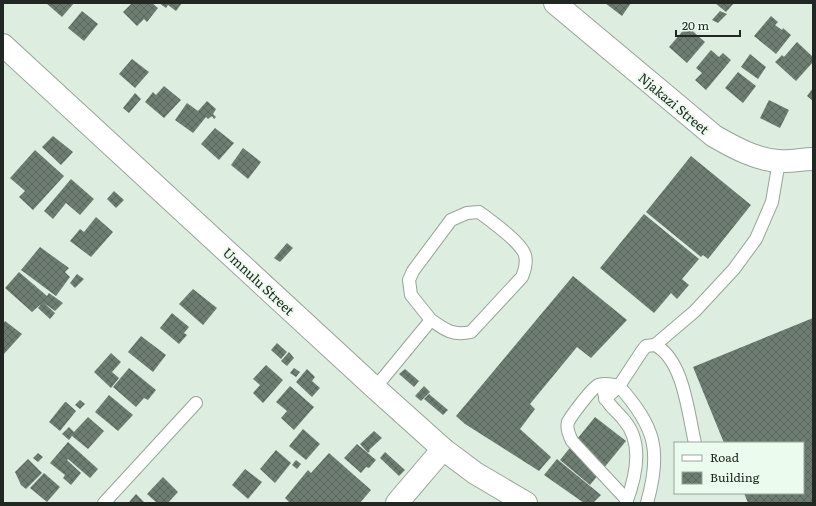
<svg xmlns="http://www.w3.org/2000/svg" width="816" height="506" font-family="Literata,serif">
<defs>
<pattern id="building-cross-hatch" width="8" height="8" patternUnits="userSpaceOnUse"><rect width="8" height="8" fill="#6e7d72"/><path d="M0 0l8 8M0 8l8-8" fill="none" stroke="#5a665d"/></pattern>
</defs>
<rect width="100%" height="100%" fill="#ddeee1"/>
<g fill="url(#building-cross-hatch)">
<polygon points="46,3 74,3 62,17"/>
<polygon points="132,3 152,3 158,8 147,22 144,19 137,26 123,12"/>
<polygon points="159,3 182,3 176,11 168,5 166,8"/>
<polygon points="605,3 631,3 622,16"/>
<polygon points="715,3 734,3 726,12"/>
<polygon points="82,11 98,24 84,41 68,28"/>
<polygon points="720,11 727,14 718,23 712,20"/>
<polygon points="771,16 778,22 775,25 782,30 783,28 791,35 776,54 754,36"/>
<polygon points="687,26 705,42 687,63 669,47"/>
<polygon points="797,42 813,57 813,62 796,81 775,62 782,55 784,57"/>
<polygon points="711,50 719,57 723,53 731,60 706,90 695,80 702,73 696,68"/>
<polygon points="750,54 766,67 758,79 741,67"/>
<polygon points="132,59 149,72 135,88 119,74"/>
<polygon points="738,72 756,86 743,103 725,88"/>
<polygon points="164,86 181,100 164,118 145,102 153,92 156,95"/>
<polygon points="813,88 813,101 807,96"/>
<polygon points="135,93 141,99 129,113 123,108"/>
<polygon points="769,100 789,110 780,128 760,118"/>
<polygon points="207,101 216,109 213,114 216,117 214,119 212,116 208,119 206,117 193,133 175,120 187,103 198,111"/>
<polygon points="215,128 234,143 219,160 201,144"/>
<polygon points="53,136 73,152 61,165 42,147"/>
<polygon points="243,148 261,162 248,179 231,165"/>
<polygon points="35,150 64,176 33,210 19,197 25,191 10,178"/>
<polygon points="691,156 751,205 708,259 703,255 701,257 646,212"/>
<polygon points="71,179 94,199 80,215 66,203 53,219 44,211"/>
<polygon points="114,191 124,200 116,208 107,199"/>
<polygon points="644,214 699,259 682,279 689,285 677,299 671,293 654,313 600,268"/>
<polygon points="96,217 113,232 91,257 70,241 80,229 84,232"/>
<polygon points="287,243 293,248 280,262 274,258"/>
<polygon points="40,247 69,268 65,272 70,277 56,296 21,270"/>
<polygon points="19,272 47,296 49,293 63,303 55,311 44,303 55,313 50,319 38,308 41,304 32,312 5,288"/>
<polygon points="77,274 84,279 75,288 70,283"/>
<polygon points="573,276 627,320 591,358 577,347 530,404 535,409 520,429 551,457 539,471 465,424 456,416"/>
<polygon points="193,289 217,308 203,325 179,304"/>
<polygon points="172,313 189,327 184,333 187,335 179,344 160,328"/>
<polygon points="813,318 813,503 748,503 744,493 803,493 803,443 724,443 693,367"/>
<polygon points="5,321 22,334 3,355 3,324"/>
<polygon points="141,336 166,355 153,372 128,352"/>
<polygon points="277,343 287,352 281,359 271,350"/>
<polygon points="289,352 294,358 287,366 281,361"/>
<polygon points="111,353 121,362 112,372 119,378 111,388 94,372"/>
<polygon points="266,365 283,380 263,403 253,393 260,385 253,379"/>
<polygon points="129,368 156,390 148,400 144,398 136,407 113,387"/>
<polygon points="294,368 300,372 296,377 290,373"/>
<polygon points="307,369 315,377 312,381 320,388 312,397 296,382"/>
<polygon points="405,369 419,381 414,387 399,374"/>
<polygon points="290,386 314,407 294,430 281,418 287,411 276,402"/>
<polygon points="424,386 430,392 421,401 415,396"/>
<polygon points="429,394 448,410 443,415 424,399"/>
<polygon points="109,395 133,415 118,431 95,412"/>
<polygon points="80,400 85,404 80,409 75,405"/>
<polygon points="65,402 66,402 76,411 60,431 49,422"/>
<polygon points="88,417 104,431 88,449 72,436 69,440 62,434 69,427 74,432"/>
<polygon points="595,417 626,441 590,485 560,460"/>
<polygon points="303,429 320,444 306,460 289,446"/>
<polygon points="374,431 382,438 369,450 370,451 368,453 360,444"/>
<polygon points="68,442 98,469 90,478 68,459 67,460 81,473 71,485 63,478 65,475 50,463"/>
<polygon points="357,444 376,460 369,468 366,467 361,473 344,458"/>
<polygon points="276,450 291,463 275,483 260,469"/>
<polygon points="385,452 405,470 399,476 380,458"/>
<polygon points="38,453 43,457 38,462 33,458"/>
<polygon points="329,453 371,490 360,503 290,503 285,498 308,470 311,473"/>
<polygon points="28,459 42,473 26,489 21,485 15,472"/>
<polygon points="557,459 601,495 593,503 584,503 544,475"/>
<polygon points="296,460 301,464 297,469 292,465"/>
<polygon points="245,469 262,482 248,499 232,485"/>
<polygon points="44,473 60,487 47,502 30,488"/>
<polygon points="163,477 178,492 168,503 157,503 147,494"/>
<polygon points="136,494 145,503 130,503 129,502"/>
</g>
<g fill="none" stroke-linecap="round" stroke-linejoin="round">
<defs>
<g id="lane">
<polyline points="655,345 695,311 734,269 756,239 772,202 779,161"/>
<path d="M375 388 431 320C445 330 453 336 471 332L522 277C525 270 527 263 525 255 521 242 491 221 479 212L467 213 451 220 413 271 409 280 411 295 431 320"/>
<path d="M604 393C606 404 617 411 624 420 644 443 636 477 626 503"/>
<path d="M605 399 619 386 642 351 646 346 655 345C684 360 688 414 695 443"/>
<path d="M627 500 572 441C569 435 566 428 568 422 571 416 592 388 598 385 604 382 613 385 619 386 655 427 662 450 647 503"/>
<polyline points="104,503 196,403"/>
</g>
<g id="street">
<path d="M555 3 714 136C735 148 755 159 778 161 790 162 802 159 813 159"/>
<polyline points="397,503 443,449"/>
</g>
<polyline id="secondary" points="3,45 375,388 443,449 475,473 526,503"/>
</defs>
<use href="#lane" stroke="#95a599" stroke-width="14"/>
<use href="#street" stroke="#95a599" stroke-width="24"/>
<use href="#secondary" stroke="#95a599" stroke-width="24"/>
<use href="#lane" stroke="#fff" stroke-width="12"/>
<use href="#street" stroke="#fff" stroke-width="22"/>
<use href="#secondary" stroke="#fff" stroke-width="22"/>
</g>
<g text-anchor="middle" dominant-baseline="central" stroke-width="4" stroke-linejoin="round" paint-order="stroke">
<g font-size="13" fill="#212722" stroke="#ebfbee">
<text transform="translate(674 103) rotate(40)">Njakazi Street</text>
<text transform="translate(259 281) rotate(43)">Umnulu Street</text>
</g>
</g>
<rect width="816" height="506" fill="none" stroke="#212722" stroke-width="8"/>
<rect x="674" y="442" width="130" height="52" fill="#ebfbee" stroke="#9aa69c"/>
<rect x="682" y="455" width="20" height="6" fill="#ffffff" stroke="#9aa69c"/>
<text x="710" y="462" font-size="12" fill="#212722">Road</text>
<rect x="682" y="472" width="20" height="12" fill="url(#building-cross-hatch)" stroke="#9aa69c"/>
<text x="710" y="482" font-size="12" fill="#212722">Building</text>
<path d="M676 30v6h64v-6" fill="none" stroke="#212722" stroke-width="2"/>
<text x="682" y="30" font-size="12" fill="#212722" stroke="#ebfbee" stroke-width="3" paint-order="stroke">20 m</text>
</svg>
